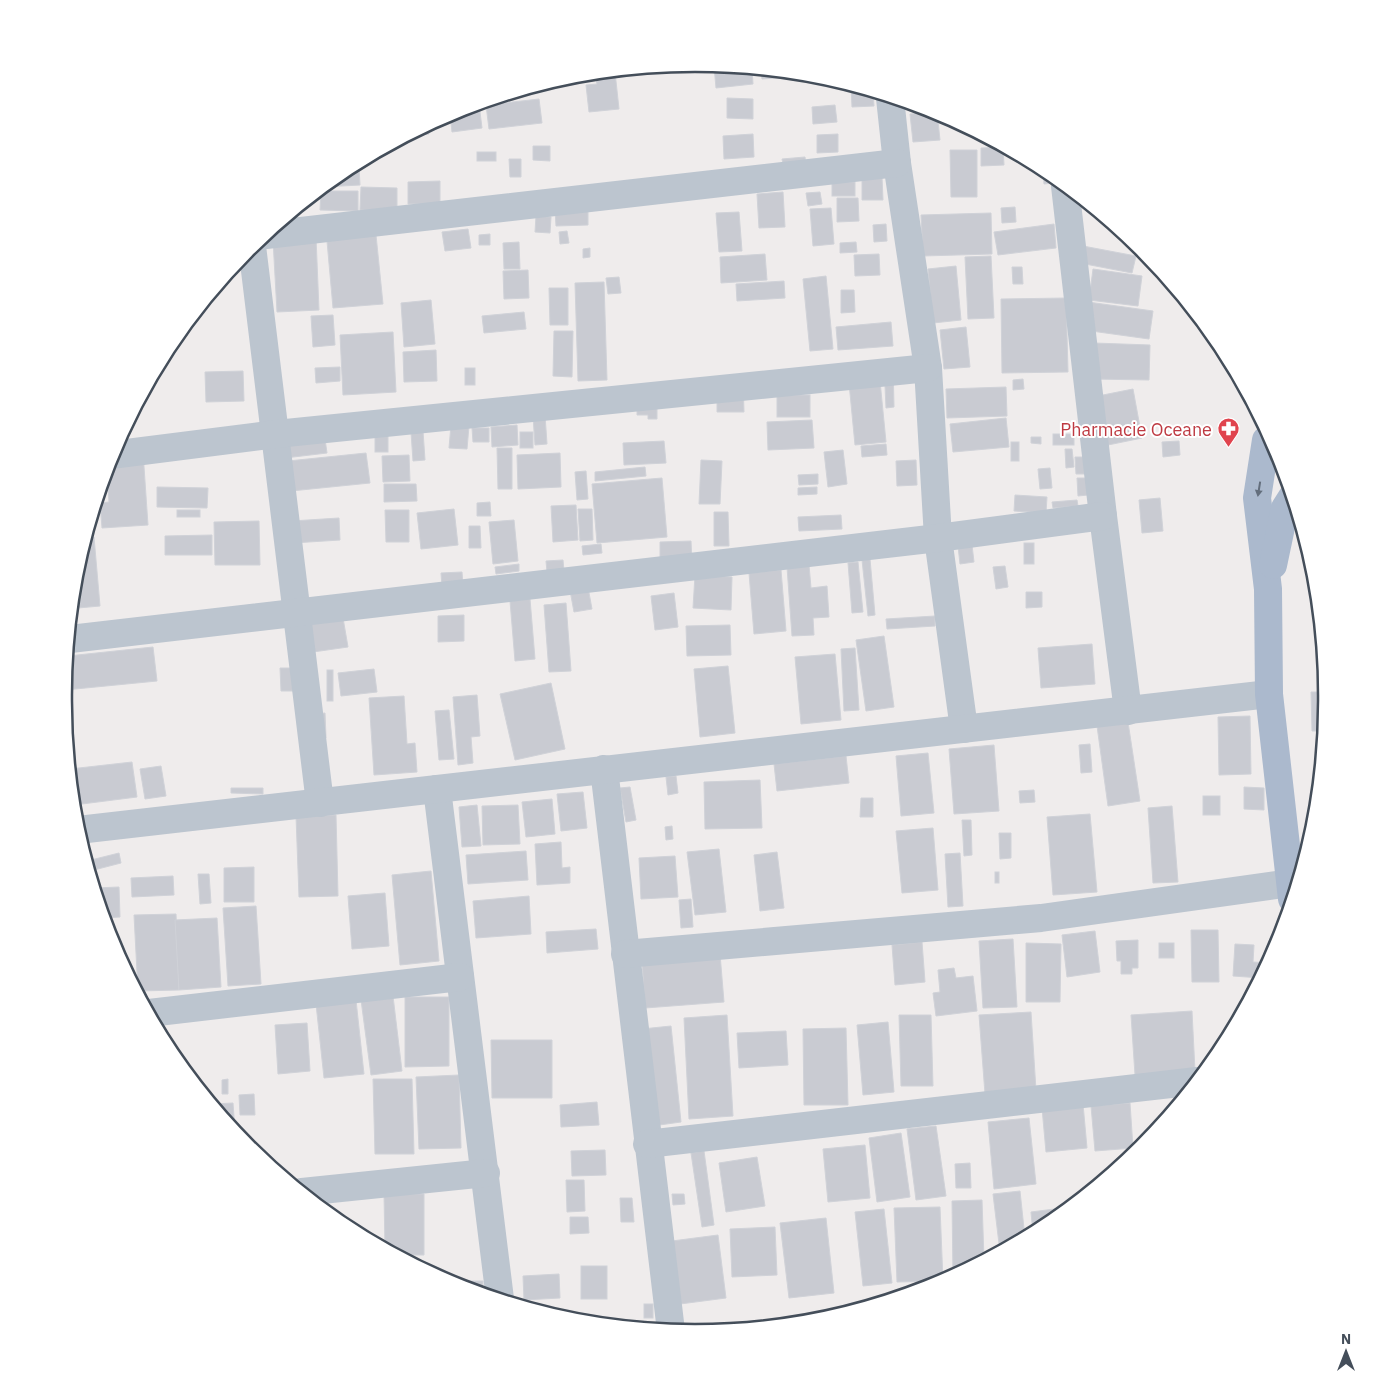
<svg xmlns="http://www.w3.org/2000/svg" width="1391" height="1397" font-family="'IBM Plex Sans',sans-serif">
<rect width="100%" height="100%" fill="#efecec"/>
<g fill="#c9cbd2" stroke="#d0d2d8">
<polygon points="714,66 752,69 753,84 716,88"/>
<polygon points="761,70 789,73 789,77 762,79"/>
<polygon points="615,72 619,109 589,112 586,85 597,84 595,74"/>
<polygon points="851,86 873,92 874,106 852,107"/>
<polygon points="727,98 753,99 753,119 727,118"/>
<polygon points="539,99 542,123 489,129 486,105"/>
<polygon points="479,104 482,128 452,132 450,114"/>
<polygon points="835,105 837,122 813,124 812,107"/>
<polygon points="937,112 940,140 913,142 910,114"/>
<polygon points="428,125 429,134 409,136"/>
<polygon points="753,134 754,157 724,159 723,136"/>
<polygon points="838,134 838,152 817,153 817,135"/>
<polygon points="533,146 550,146 550,161 533,160"/>
<polygon points="1003,147 1004,165 981,166 981,148"/>
<polygon points="950,150 977,150 977,197 951,197"/>
<rect x="477" y="152" width="19" height="9"/>
<polygon points="805,157 806,166 784,169 782,159"/>
<polygon points="509,159 521,159 521,177 510,177"/>
<polygon points="359,167 360,185 323,187 344,170"/>
<polygon points="1043,168 1053,175 1053,183 1044,184"/>
<polygon points="882,177 883,200 862,200 862,178"/>
<polygon points="440,181 440,204 408,204 408,182"/>
<rect x="832" y="182" width="23" height="14"/>
<polygon points="361,187 397,188 397,211 360,210"/>
<polygon points="321,191 358,191 358,211 320,210"/>
<polygon points="783,192 785,227 759,228 757,194"/>
<polygon points="820,192 822,204 808,206 806,193"/>
<polygon points="837,198 858,198 859,221 837,222"/>
<polygon points="1015,207 1016,222 1002,223 1001,208"/>
<polygon points="588,208 588,225 556,226 555,209"/>
<polygon points="831,208 834,244 813,246 810,209"/>
<polygon points="739,212 742,251 719,252 716,213"/>
<polygon points="991,213 992,254 923,256 921,215"/>
<polygon points="536,216 551,217 550,233 535,232"/>
<polygon points="886,224 887,241 874,242 873,225"/>
<polygon points="1054,224 1056,248 998,255 994,232"/>
<polygon points="375,225 383,304 333,308 326,230"/>
<polygon points="468,229 471,248 445,251 442,232"/>
<polygon points="567,231 569,243 560,244 559,232"/>
<polygon points="490,234 490,245 479,245 479,235"/>
<polygon points="316,237 319,310 277,312 273,240"/>
<polygon points="519,242 520,269 504,269 503,243"/>
<polygon points="856,242 857,252 840,253 840,243"/>
<polygon points="1083,246 1136,256 1132,273 1080,263"/>
<polygon points="590,248 590,257 583,258 583,249"/>
<polygon points="765,254 767,280 721,283 720,257"/>
<polygon points="879,254 880,275 855,276 854,255"/>
<polygon points="991,256 994,318 968,319 965,257"/>
<polygon points="956,266 961,320 933,323 928,269"/>
<polygon points="1012,267 1022,267 1023,284 1013,284"/>
<polygon points="1093,269 1142,276 1138,306 1089,300"/>
<polygon points="528,270 529,298 504,299 503,271"/>
<polygon points="826,276 833,349 810,351 803,279"/>
<polygon points="619,277 621,293 608,294 606,278"/>
<polygon points="784,281 785,298 737,301 736,284"/>
<polygon points="604,282 607,380 578,381 575,283"/>
<polygon points="549,288 568,288 568,325 550,325"/>
<polygon points="841,290 854,290 855,312 841,313"/>
<polygon points="1066,298 1068,372 1002,373 1001,299"/>
<polygon points="431,300 435,344 404,347 401,303"/>
<polygon points="1088,302 1153,311 1149,339 1084,330"/>
<polygon points="524,312 526,329 484,333 482,316"/>
<polygon points="333,315 335,345 313,347 311,316"/>
<polygon points="891,322 893,346 838,350 836,327"/>
<polygon points="966,327 970,367 944,369 940,330"/>
<polygon points="554,331 573,331 572,377 553,376"/>
<polygon points="393,332 396,392 343,395 340,335"/>
<polygon points="1094,343 1150,345 1149,380 1093,379"/>
<polygon points="436,350 437,381 404,382 403,352"/>
<polygon points="884,364 893,364 894,407 886,408"/>
<polygon points="340,367 340,381 316,383 315,368"/>
<rect x="465" y="368" width="10" height="17"/>
<polygon points="243,371 244,401 206,402 205,372"/>
<polygon points="1023,379 1024,389 1013,390 1013,380"/>
<polygon points="717,381 743,381 744,412 717,412"/>
<polygon points="880,381 886,442 855,445 849,383"/>
<polygon points="1006,387 1007,416 947,418 946,389"/>
<polygon points="1133,389 1142,438 1108,445 1098,396"/>
<rect x="777" y="395" width="33" height="22"/>
<polygon points="637,396 657,396 657,419 648,419 648,415 637,415"/>
<polygon points="545,415 547,444 535,445 533,416"/>
<polygon points="1006,418 1009,447 953,452 950,424"/>
<polygon points="812,420 814,448 768,450 767,422"/>
<rect x="375" y="425" width="13" height="27"/>
<polygon points="451,425 469,426 467,449 449,448"/>
<polygon points="517,425 518,445 492,447 491,427"/>
<polygon points="472,428 489,428 489,442 473,442"/>
<polygon points="423,431 425,460 413,461 411,432"/>
<rect x="520" y="432" width="13" height="16"/>
<rect x="1053" y="434" width="21" height="11"/>
<polygon points="1031,437 1041,437 1041,444 1031,443"/>
<polygon points="325,439 327,453 285,458 284,444"/>
<polygon points="664,441 666,463 624,465 623,443"/>
<polygon points="1179,441 1180,455 1163,457 1162,442"/>
<rect x="1011" y="442" width="8" height="19"/>
<polygon points="886,444 887,455 862,457 861,446"/>
<polygon points="497,448 512,448 512,489 498,489"/>
<polygon points="1065,449 1072,449 1074,467 1066,468"/>
<polygon points="843,450 847,484 828,487 824,452"/>
<polygon points="143,452 148,525 102,528 100,503 109,502 107,471 112,454"/>
<polygon points="366,453 370,483 291,491 288,461"/>
<polygon points="560,453 561,487 518,489 517,455"/>
<polygon points="409,455 410,481 383,482 382,456"/>
<polygon points="1075,457 1086,457 1086,474 1076,474"/>
<polygon points="701,460 722,461 720,504 699,504"/>
<polygon points="916,460 917,485 897,486 896,461"/>
<polygon points="645,467 646,476 595,481 595,472"/>
<polygon points="1050,468 1052,488 1040,489 1038,469"/>
<polygon points="586,471 588,499 577,500 575,472"/>
<polygon points="818,474 818,484 799,485 798,475"/>
<polygon points="662,478 667,537 597,543 592,484"/>
<polygon points="1077,478 1087,478 1088,495 1078,496"/>
<polygon points="384,484 416,484 417,501 384,502"/>
<polygon points="157,487 208,488 207,508 157,507"/>
<polygon points="817,487 817,494 798,495 798,488"/>
<polygon points="1015,495 1047,497 1046,513 1014,511"/>
<polygon points="1160,498 1163,531 1142,533 1139,500"/>
<polygon points="1077,500 1078,506 1053,508 1052,502"/>
<polygon points="490,502 491,516 477,516 477,503"/>
<polygon points="576,505 578,540 553,542 551,506"/>
<polygon points="454,509 458,545 421,549 417,513"/>
<polygon points="578,509 592,509 593,540 580,541"/>
<rect x="177" y="510" width="23" height="7"/>
<polygon points="385,510 409,510 409,542 386,542"/>
<polygon points="714,512 728,512 729,546 714,546"/>
<polygon points="841,515 842,529 799,531 798,517"/>
<polygon points="339,518 340,540 293,543 292,521"/>
<polygon points="514,520 518,561 493,564 489,522"/>
<polygon points="259,521 260,565 215,565 214,522"/>
<polygon points="469,526 480,526 481,548 469,548"/>
<polygon points="212,535 212,555 165,555 165,536"/>
<polygon points="94,537 100,606 78,608 76,573 86,538"/>
<polygon points="691,541 692,563 660,564 660,542"/>
<rect x="1024" y="543" width="10" height="21"/>
<polygon points="601,544 602,553 583,555 582,546"/>
<polygon points="972,545 974,562 960,564 958,546"/>
<polygon points="870,559 875,615 868,616 862,560"/>
<polygon points="563,560 564,571 547,572 546,561"/>
<polygon points="858,562 863,612 852,613 848,563"/>
<polygon points="519,564 519,571 496,574 495,567"/>
<polygon points="809,565 811,588 827,586 829,617 813,618 814,635 792,636 787,567"/>
<polygon points="1005,566 1008,587 996,589 993,567"/>
<polygon points="781,570 786,631 754,634 749,573"/>
<polygon points="462,572 463,585 442,587 441,573"/>
<polygon points="695,575 732,577 731,610 693,608"/>
<polygon points="587,582 592,609 574,612 569,585"/>
<polygon points="1026,592 1042,592 1042,607 1026,608"/>
<polygon points="674,593 678,627 655,630 651,596"/>
<polygon points="530,599 535,659 515,661 510,601"/>
<polygon points="566,603 571,671 549,672 544,605"/>
<polygon points="464,615 464,641 438,642 438,616"/>
<polygon points="935,616 935,626 887,629 886,619"/>
<polygon points="343,618 348,647 313,652 309,623"/>
<polygon points="730,625 731,655 687,656 686,626"/>
<polygon points="884,636 894,707 866,711 856,640"/>
<polygon points="1092,644 1095,684 1041,688 1038,648"/>
<polygon points="153,647 157,681 65,690 68,656"/>
<polygon points="855,648 859,710 844,711 841,649"/>
<polygon points="835,654 841,720 801,724 795,657"/>
<polygon points="728,666 735,733 700,737 694,669"/>
<polygon points="280,668 291,668 293,691 281,691"/>
<polygon points="374,669 377,692 341,696 338,673"/>
<rect x="327" y="670" width="6" height="31"/>
<polygon points="551,683 565,749 515,760 500,694"/>
<polygon points="1311,692 1327,692 1324,731 1312,731"/>
<polygon points="477,695 480,736 471,737 473,763 458,765 453,697"/>
<polygon points="404,696 407,744 415,743 417,772 374,775 369,698"/>
<polygon points="449,710 454,759 439,760 435,711"/>
<polygon points="325,713 326,738 319,738 317,714"/>
<polygon points="1250,716 1251,774 1219,775 1218,717"/>
<polygon points="1128,722 1140,801 1108,806 1097,726"/>
<polygon points="1090,744 1092,772 1081,773 1079,745"/>
<polygon points="994,745 999,811 954,814 949,749"/>
<polygon points="928,753 934,813 901,816 896,756"/>
<polygon points="846,756 849,783 777,791 774,764"/>
<polygon points="132,762 137,797 74,805 70,769"/>
<polygon points="161,766 166,796 145,799 140,769"/>
<polygon points="676,776 678,793 668,795 666,777"/>
<polygon points="760,780 762,828 705,829 704,782"/>
<polygon points="630,787 636,820 626,822 620,788"/>
<polygon points="1244,787 1264,788 1264,810 1244,809"/>
<polygon points="231,788 263,788 263,794 231,793"/>
<polygon points="1034,790 1035,802 1020,803 1019,791"/>
<polygon points="583,792 587,828 561,831 557,794"/>
<rect x="1203" y="796" width="17" height="19"/>
<polygon points="861,798 873,798 873,817 860,817"/>
<polygon points="552,799 555,834 526,837 522,802"/>
<polygon points="477,805 481,846 462,847 459,807"/>
<polygon points="518,805 520,844 483,845 482,806"/>
<polygon points="1172,806 1178,882 1153,883 1148,808"/>
<polygon points="1090,814 1097,892 1053,895 1047,817"/>
<polygon points="336,815 338,896 299,897 296,816"/>
<polygon points="962,820 971,820 972,855 964,856"/>
<polygon points="672,826 673,839 666,840 665,827"/>
<polygon points="933,828 938,890 902,893 896,831"/>
<polygon points="999,833 1011,833 1011,858 1000,859"/>
<polygon points="561,842 562,868 570,867 570,883 537,885 535,844"/>
<polygon points="719,849 726,912 695,915 687,852"/>
<polygon points="526,851 528,880 468,884 466,855"/>
<polygon points="777,852 784,908 760,911 754,855"/>
<polygon points="119,853 121,863 90,871 87,861"/>
<polygon points="960,853 963,906 948,907 945,854"/>
<polygon points="675,856 678,897 641,899 639,858"/>
<polygon points="254,867 254,902 224,902 224,868"/>
<polygon points="431,871 439,961 400,965 392,875"/>
<rect x="995" y="872" width="4" height="11"/>
<polygon points="198,874 209,874 211,903 200,904"/>
<polygon points="173,876 174,895 132,897 131,878"/>
<polygon points="119,887 120,917 104,918 95,888"/>
<polygon points="385,893 389,946 352,949 348,896"/>
<polygon points="529,896 531,934 476,938 473,901"/>
<polygon points="691,899 693,927 681,928 679,900"/>
<polygon points="256,906 261,984 228,986 223,908"/>
<polygon points="176,914 179,990 138,991 134,915"/>
<polygon points="217,918 221,987 179,990 175,920"/>
<polygon points="596,929 598,949 547,953 546,932"/>
<polygon points="1191,930 1218,930 1219,982 1192,982"/>
<polygon points="1095,931 1100,972 1067,977 1062,935"/>
<polygon points="1013,939 1017,1007 983,1008 979,941"/>
<polygon points="1138,940 1138,968 1132,968 1132,974 1121,974 1121,961 1117,961 1116,941"/>
<polygon points="922,942 925,982 895,985 892,945"/>
<polygon points="1026,943 1061,944 1060,1002 1026,1002"/>
<rect x="1159" y="943" width="15" height="15"/>
<polygon points="1235,944 1254,945 1253,962 1269,963 1261,978 1233,976"/>
<polygon points="720,954 724,1002 645,1008 642,959"/>
<polygon points="954,968 956,978 973,976 977,1011 936,1016 933,993 940,992 938,970"/>
<polygon points="393,996 402,1071 371,1075 361,1000"/>
<polygon points="405,997 449,997 449,1066 405,1067"/>
<polygon points="356,1000 364,1074 324,1078 316,1004"/>
<polygon points="1192,1011 1195,1071 1135,1075 1131,1015"/>
<polygon points="1031,1012 1036,1090 985,1094 979,1015"/>
<polygon points="727,1015 733,1116 689,1119 684,1018"/>
<polygon points="899,1015 931,1015 933,1086 901,1086"/>
<polygon points="888,1022 894,1092 863,1095 857,1025"/>
<polygon points="307,1023 310,1071 278,1074 275,1025"/>
<polygon points="671,1026 681,1122 652,1126 642,1029"/>
<polygon points="846,1028 848,1105 804,1105 803,1029"/>
<polygon points="786,1031 788,1065 739,1068 737,1033"/>
<polygon points="491,1040 552,1040 552,1098 492,1098"/>
<polygon points="459,1075 461,1148 419,1149 416,1077"/>
<polygon points="228,1079 228,1094 222,1094 222,1080"/>
<polygon points="373,1079 412,1079 414,1154 375,1154"/>
<polygon points="254,1094 255,1115 240,1115 239,1095"/>
<polygon points="597,1102 599,1125 561,1127 560,1105"/>
<polygon points="233,1103 235,1131 213,1104"/>
<polygon points="1130,1103 1133,1148 1095,1151 1091,1106"/>
<polygon points="1083,1104 1087,1148 1046,1152 1042,1108"/>
<polygon points="1029,1118 1036,1184 994,1189 988,1122"/>
<polygon points="936,1126 946,1196 916,1200 907,1129"/>
<polygon points="901,1133 910,1197 877,1202 869,1138"/>
<polygon points="865,1145 870,1198 828,1202 823,1149"/>
<polygon points="605,1150 606,1175 572,1176 571,1151"/>
<polygon points="704,1151 714,1225 702,1227 691,1153"/>
<polygon points="757,1157 765,1206 726,1212 719,1163"/>
<polygon points="970,1163 971,1188 956,1188 955,1164"/>
<polygon points="566,1180 584,1180 585,1211 567,1212"/>
<polygon points="1020,1191 1025,1238 1000,1252 993,1194"/>
<polygon points="384,1194 424,1194 424,1255 397,1255 385,1248"/>
<polygon points="672,1194 684,1194 685,1204 673,1205"/>
<polygon points="620,1198 632,1198 634,1222 621,1222"/>
<polygon points="982,1200 984,1260 953,1277 952,1201"/>
<polygon points="940,1207 943,1281 897,1282 894,1208"/>
<polygon points="1070,1207 1047,1227 1033,1234 1031,1212"/>
<polygon points="884,1209 892,1283 863,1286 855,1212"/>
<polygon points="570,1217 588,1217 589,1233 570,1234"/>
<polygon points="826,1218 834,1293 789,1298 780,1223"/>
<polygon points="775,1227 777,1275 732,1277 730,1229"/>
<polygon points="718,1235 726,1298 680,1304 672,1241"/>
<rect x="581" y="1266" width="26" height="33"/>
<polygon points="559,1274 560,1298 524,1300 523,1276"/>
<polygon points="460,1281 483,1281 483,1294 460,1287"/>
<rect x="644" y="1304" width="9" height="14"/>
</g>
<g fill="none" stroke-linecap="round" stroke-linejoin="round">
<g stroke="#bcc5cf" stroke-width="28">
<polyline points="890,98 897,163 928,368 938,538 964,729"/>
<polyline points="1065,186 1103,516 1128,711"/>
<polyline points="266,235 897,163"/>
<polyline points="252,246 320,803"/>
<polyline points="111,455 276,434 928,368"/>
<polyline points="70,639 938,538 1103,516"/>
<polyline points="604,769 671,1331"/>
<polyline points="437,789 500,1299"/>
<polyline points="78,830 1269,694"/>
<polyline points="625,954 1041,918 1291,883"/>
<polyline points="149,1013 460,977"/>
<polyline points="647,1144 1197,1081"/>
<polyline points="302,1192 486,1173"/>
</g>
<g stroke="#abb9cd" stroke-width="28">
<polyline points="1266,440 1257,498 1268,589 1269,694 1292,899"/>
<polyline points="1273,565 1285,508 1292,497"/>
</g>
</g>
<defs><path id="oneway-solid" d="M-6-.8H1V-3.2L6.5 0L1 3.2V.8H-6Z" transform="scale(1.25)"/></defs>
<use fill="#636e7c" href="#oneway-solid" transform="translate(1259 489) rotate(99)"/>
<defs>
<symbol id="pharmacy-pin" viewBox="-11 -11 22 30"><path d="M0 17L-7.5 6A9.5 9.5 0 1 1 7.5 6Z" fill="#e0444e" stroke="#fff"/><path d="M-2-6h4v4h4v4h-4v4h-4v-4h-4v-4h4Z" fill="#fff"/></symbol>
</defs>
<g fill-rule="evenodd">
<use href="#pharmacy-pin" x="1216" y="416" width="25" height="34"/>
</g>
<g text-anchor="middle" dominant-baseline="central" stroke-width="4" stroke-linejoin="round" paint-order="stroke">
<g font-size="18" fill="#be3a42" stroke="#fff" text-anchor="end">
<text x="1212" y="429">Pharmacie Oceane</text>
</g>
</g>
<path d="M0 0H1391V1397H0ZM695 72H695A623 623 0 0 1 1318 695V701A623 623 0 0 1 695 1324H695A623 623 0 0 1 72 701V695A623 623 0 0 1 695 72Z" fill="#fff" fill-rule="evenodd"/>
<path fill="none" stroke="#444e5a" stroke-width="2.5" d="M695 72H695A623 623 0 0 1 1318 695V701A623 623 0 0 1 695 1324H695A623 623 0 0 1 72 701V695A623 623 0 0 1 695 72Z"/>
<g transform="translate(1346 1352)" stroke="#ffffff" stroke-width="4" paint-order="stroke">
<path d="M0-4L9 19L0 12L-9 19Z" fill="#444e5a"/>
<text y="-8" font-size="14" font-weight="bold" text-anchor="middle" fill="#444e5a">N</text>
</g>
</svg>
